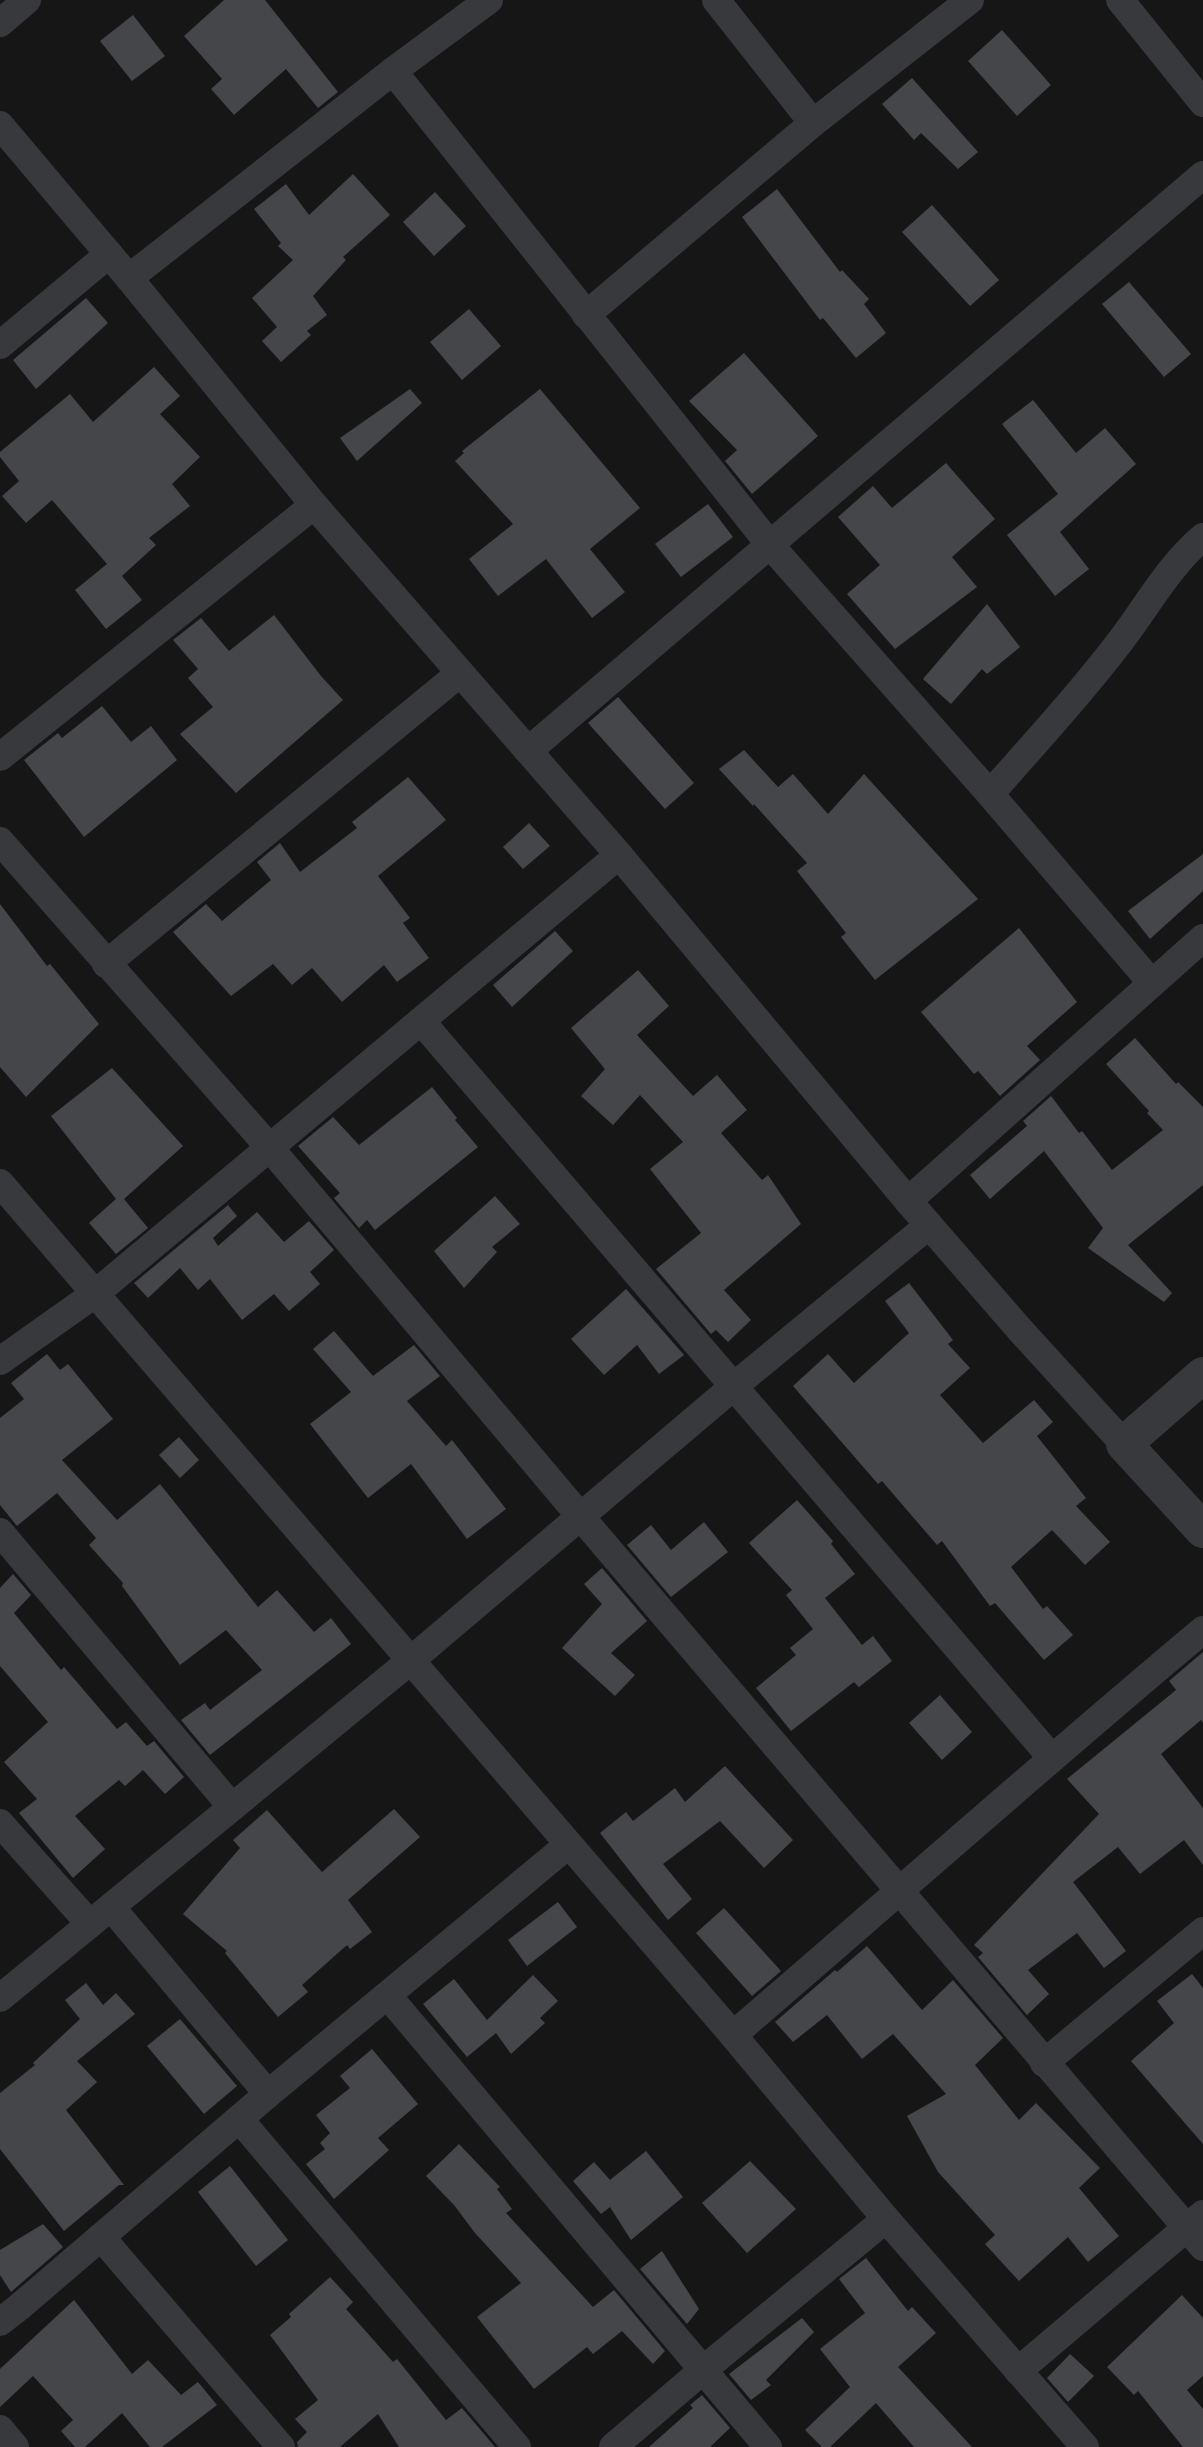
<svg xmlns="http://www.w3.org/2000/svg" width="1203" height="2447" font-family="Ubuntu,sans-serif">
<rect width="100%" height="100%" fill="#161617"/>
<g fill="#45464a">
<polygon points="224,0 265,0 338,92 318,108 286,69 234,115 211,89 222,79 184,36"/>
<polygon points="133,15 165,56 132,81 100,41"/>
<polygon points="1002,30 1051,85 1017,116 968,61"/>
<polygon points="912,78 978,152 958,169 921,133 914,140 882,104"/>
<polygon points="353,174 390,215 343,257 346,260 313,296 327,315 307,331 311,335 281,362 262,341 277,327 252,298 293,260 278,246 281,243 254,209 286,184 309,215"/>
<polygon points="777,189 840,272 842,270 869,299 864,304 886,333 856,358 823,318 820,320 742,217"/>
<polygon points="435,192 466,226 434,256 403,222"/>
<polygon points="932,205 999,280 970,306 902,232"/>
<polygon points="1129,282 1191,354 1164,377 1102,304"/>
<polygon points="86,298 108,323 36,389 13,360"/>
<polygon points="469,309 501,346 462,380 430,342"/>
<polygon points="744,353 818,436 752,494 725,461 737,450 689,401"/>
<polygon points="154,367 180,396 160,414 200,457 172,484 190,506 149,538 156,545 122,576 142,600 106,629 75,590 107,564 52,500 26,523 2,496 19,481 0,457 0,452 70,394 93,422"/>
<polygon points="410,389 422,403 357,461 340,438"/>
<polygon points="540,389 640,508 590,549 625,592 592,618 546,559 498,596 469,559 513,524 455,461 464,453 462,451"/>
<polygon points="1033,400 1076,453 1105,428 1136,464 1060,532 1089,569 1055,596 1007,535 1058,494 1002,424"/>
<polygon points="946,463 995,519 952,557 977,587 895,649 847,594 880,565 838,517 873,486 892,508"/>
<polygon points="708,504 733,537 681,577 655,544"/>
<polygon points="987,604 1020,647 987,674 982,669 951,704 923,679"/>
<polygon points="274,615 321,676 343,700 236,793 180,734 213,707 188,678 198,669 173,640 201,618 229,651"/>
<polygon points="618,697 694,783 665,809 588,723"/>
<polygon points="102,706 131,742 151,726 177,760 84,837 24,760 58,733 62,738"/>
<polygon points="744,750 778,787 793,774 828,814 864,774 978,899 875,980 841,937 846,933 797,871 807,863 754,804 753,806 719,769"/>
<polygon points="408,777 446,820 378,876 410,918 403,923 429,958 397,982 384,965 342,1002 312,968 292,985 273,964 231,996 173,932 206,904 222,921 271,880 257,862 280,843 300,872 357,828 352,822"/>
<polygon points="529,823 550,846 523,869 503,847"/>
<polygon points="1203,854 1203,891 1150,939 1128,911"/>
<polygon points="0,904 47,966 50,964 99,1024 26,1097 0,1067"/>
<polygon points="1019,928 1077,1002 1027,1046 1040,1060 1000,1096 978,1071 974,1074 921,1012"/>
<polygon points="555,931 573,951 512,1007 493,985"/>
<polygon points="638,970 669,1006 637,1035 693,1096 717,1075 747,1110 721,1133 762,1180 768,1175 801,1224 724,1290 751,1320 728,1342 716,1330 711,1334 656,1269 701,1233 650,1169 683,1142 640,1095 613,1125 581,1096 605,1069 571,1028"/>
<polygon points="1135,1038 1176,1084 1178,1082 1203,1107 1203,1185 1128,1245 1172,1293 1164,1302 1088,1248 1103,1228 1044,1151 990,1199 970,1175 1027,1126 1023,1121 1051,1096 1079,1133 1082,1131 1112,1170 1163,1130 1147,1113 1149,1111 1106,1064"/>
<polygon points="112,1068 183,1146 124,1199 148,1228 116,1254 89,1223 116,1199 51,1116"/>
<polygon points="432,1087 457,1118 455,1120 478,1147 375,1230 367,1220 359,1228 334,1198 340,1193 298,1146 333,1117 359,1145"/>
<polygon points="495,1196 520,1224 492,1247 497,1252 464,1288 434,1251"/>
<polygon points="228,1205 237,1216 213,1238 218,1246 257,1212 284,1242 309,1221 334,1250 310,1272 320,1284 289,1311 274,1294 242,1320 210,1279 198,1290 180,1268 148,1298 134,1283"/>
<polygon points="909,1283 953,1340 948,1344 970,1368 940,1395 983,1443 1034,1400 1053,1422 1037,1436 1086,1498 1076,1506 1110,1542 1085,1565 1052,1530 1011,1567 1043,1609 1047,1606 1073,1635 1044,1660 995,1603 990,1606 942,1541 937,1545 882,1481 878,1484 793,1386 828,1354 854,1383 909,1333 885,1301"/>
<polygon points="626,1289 684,1355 659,1374 637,1345 604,1375 571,1339"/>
<polygon points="334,1331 373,1376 414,1345 440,1376 407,1401 446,1446 452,1440 506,1509 467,1539 411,1464 368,1498 310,1424 351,1392 313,1349"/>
<polygon points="47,1354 60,1370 68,1364 113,1419 62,1460 117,1520 160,1484 258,1607 277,1590 314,1632 331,1618 351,1644 210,1755 181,1720 205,1703 210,1710 262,1670 226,1630 180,1665 122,1586 123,1583 89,1545 96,1538 57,1493 17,1526 0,1505 0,1418 24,1399 11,1383"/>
<polygon points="179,1437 199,1460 180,1478 159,1455"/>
<polygon points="797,1500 833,1541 831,1544 855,1574 825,1598 862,1645 873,1636 892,1661 859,1687 854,1682 791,1731 756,1688 796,1655 790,1648 813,1629 786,1595 792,1590 749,1543"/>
<polygon points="704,1522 728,1552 671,1597 627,1545 651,1525 671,1550"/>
<polygon points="602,1568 647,1621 611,1653 635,1675 615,1696 562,1648 602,1604 584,1584"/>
<polygon points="13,1574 31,1595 14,1613 61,1670 64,1667 117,1729 126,1722 147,1746 154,1741 184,1777 165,1794 143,1770 125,1786 119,1780 75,1816 105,1849 73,1878 19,1813 37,1799 4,1762 48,1722 0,1666 0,1588"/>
<polygon points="1203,1652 1203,1723 1201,1720 1161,1754 1203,1808 1203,1865 1184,1840 1140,1874 1118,1847 1073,1882 1126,1951 1104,1968 1077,1933 1028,1970 1049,1994 1027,2015 978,1957 983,1953 974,1945 1099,1814 1067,1779 1176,1690 1169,1681"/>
<polygon points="940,1695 972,1732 942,1760 909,1723"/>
<polygon points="725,1766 793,1840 764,1868 720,1821 663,1864 692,1899 668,1920 600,1833 626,1812 633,1821 675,1788 685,1802"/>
<polygon points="394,1809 420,1837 348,1900 372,1932 350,1949 347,1945 302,1985 308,1992 278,2017 225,1953 227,1951 183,1914 240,1848 233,1840 267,1810 322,1872"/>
<polygon points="558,1902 577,1927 527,1966 508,1940"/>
<polygon points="724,1908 781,1971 752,1996 696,1933"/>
<polygon points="867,1946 922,2010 953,1980 1003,2038 975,2065 1019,2120 1036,2103 1100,2168 1079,2188 1119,2236 1088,2262 1068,2237 1019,2281 985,2244 995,2235 938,2172 907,2116 946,2094 893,2034 862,2059 827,2015 793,2042 775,2022 835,1970 837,1972"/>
<polygon points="1192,1974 1203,1988 1203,2144 1131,2061 1174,2023 1157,2001"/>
<polygon points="533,1975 558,2001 540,2018 545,2023 511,2054 496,2033 467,2057 423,2004 454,1979 487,2020"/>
<polygon points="86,1983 103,2005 116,1993 135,2014 77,2061 97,2082 66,2110 124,2185 119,2185 64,2231 0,2149 0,2093 35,2065 33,2063 80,2019 65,2000"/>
<polygon points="180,2019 237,2086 204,2114 147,2046"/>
<polygon points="372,2049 418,2104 378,2138 389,2150 334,2199 306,2164 325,2149 320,2143 330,2133 316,2115 350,2088 340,2076"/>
<polygon points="459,2144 500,2187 497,2189 512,2209 506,2213 593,2307 614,2290 665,2351 653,2364 622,2331 593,2354 587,2347 534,2389 477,2317 521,2283 475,2233 454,2205 426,2176"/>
<polygon points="646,2151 683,2197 631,2240 610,2207 601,2214 573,2181 594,2162 610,2180"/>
<polygon points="750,2161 796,2209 747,2253 702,2203"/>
<polygon points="230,2166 288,2240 256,2266 198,2192"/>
<polygon points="43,2224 63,2247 11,2292 0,2275 0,2250"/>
<polygon points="662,2251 699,2309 687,2324 640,2269"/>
<polygon points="866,2258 908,2311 912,2307 936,2333 898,2367 972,2447 914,2447 876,2403 830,2447 822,2447 805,2430 850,2387 820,2349 865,2313 839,2279"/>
<polygon points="330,2277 353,2302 346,2309 393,2362 397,2359 446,2420 462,2408 495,2447 399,2447 378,2414 340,2447 298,2447 297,2442 307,2432 295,2419 318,2400 270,2335 291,2317 289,2314"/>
<polygon points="1182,2295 1203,2318 1203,2376 1187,2390 1203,2409 1203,2447 1183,2447 1138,2391 1134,2395 1107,2367"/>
<polygon points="74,2300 132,2374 148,2360 181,2395 198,2382 217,2405 162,2447 150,2447 122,2413 85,2447 75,2447 61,2431 73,2420 33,2376 0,2407 0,2369"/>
<polygon points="802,2318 814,2332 766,2380 771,2385 751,2400 729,2374"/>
<polygon points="1070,2354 1094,2376 1068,2402 1047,2378"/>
<polygon points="702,2395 730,2428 710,2447 649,2447 693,2408 690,2405"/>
</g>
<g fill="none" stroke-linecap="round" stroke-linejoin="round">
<g stroke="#37393c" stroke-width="28">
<polyline points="716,0 813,123"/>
<polyline points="1120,0 1203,103"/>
<polyline points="0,23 27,0"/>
<polyline points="393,71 771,546 990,794 1151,982"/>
<polyline points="0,125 129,278 314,505 619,855 908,1201 1021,1331 1124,1444"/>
<polyline points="129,278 393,71 489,0"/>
<polyline points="586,315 813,123 970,0"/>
<polyline points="0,345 109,254"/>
<polyline points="528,751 1203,175"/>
<polyline points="0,757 314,505"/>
<path d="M990 794C1032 746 1076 699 1115 648 1144 612 1167 567 1203 537"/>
<polyline points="0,841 270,1148 580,1516 1203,2247"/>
<polyline points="106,964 459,674"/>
<polyline points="421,1021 1051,1757"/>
<polyline points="0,1183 733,2035 886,2219 1085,2447"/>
<polyline points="908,1201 1203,938"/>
<polyline points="0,1361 96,1293 619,855"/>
<polyline points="0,1532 232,1807"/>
<polyline points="0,1823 90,1924"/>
<polyline points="111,1907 268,2094"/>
<polyline points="388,1996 768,2447"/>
<polyline points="0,1998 410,1661 733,1387 929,1225"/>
<path d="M733 2035C890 1900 1044 1763 1203 1630"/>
<polyline points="1044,2063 1203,1931"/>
<polyline points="240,2120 517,2447"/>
<polyline points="101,2237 281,2447"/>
<polyline points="0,2322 18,2308 268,2094 568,1845"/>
<polyline points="1018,2371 1203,2214"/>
<polyline points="0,2429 15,2447"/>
<polyline points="613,2447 703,2370 886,2219"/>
</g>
<polyline stroke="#37393c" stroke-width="36" points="1203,1375 1124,1444 1203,1530"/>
</g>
</svg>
